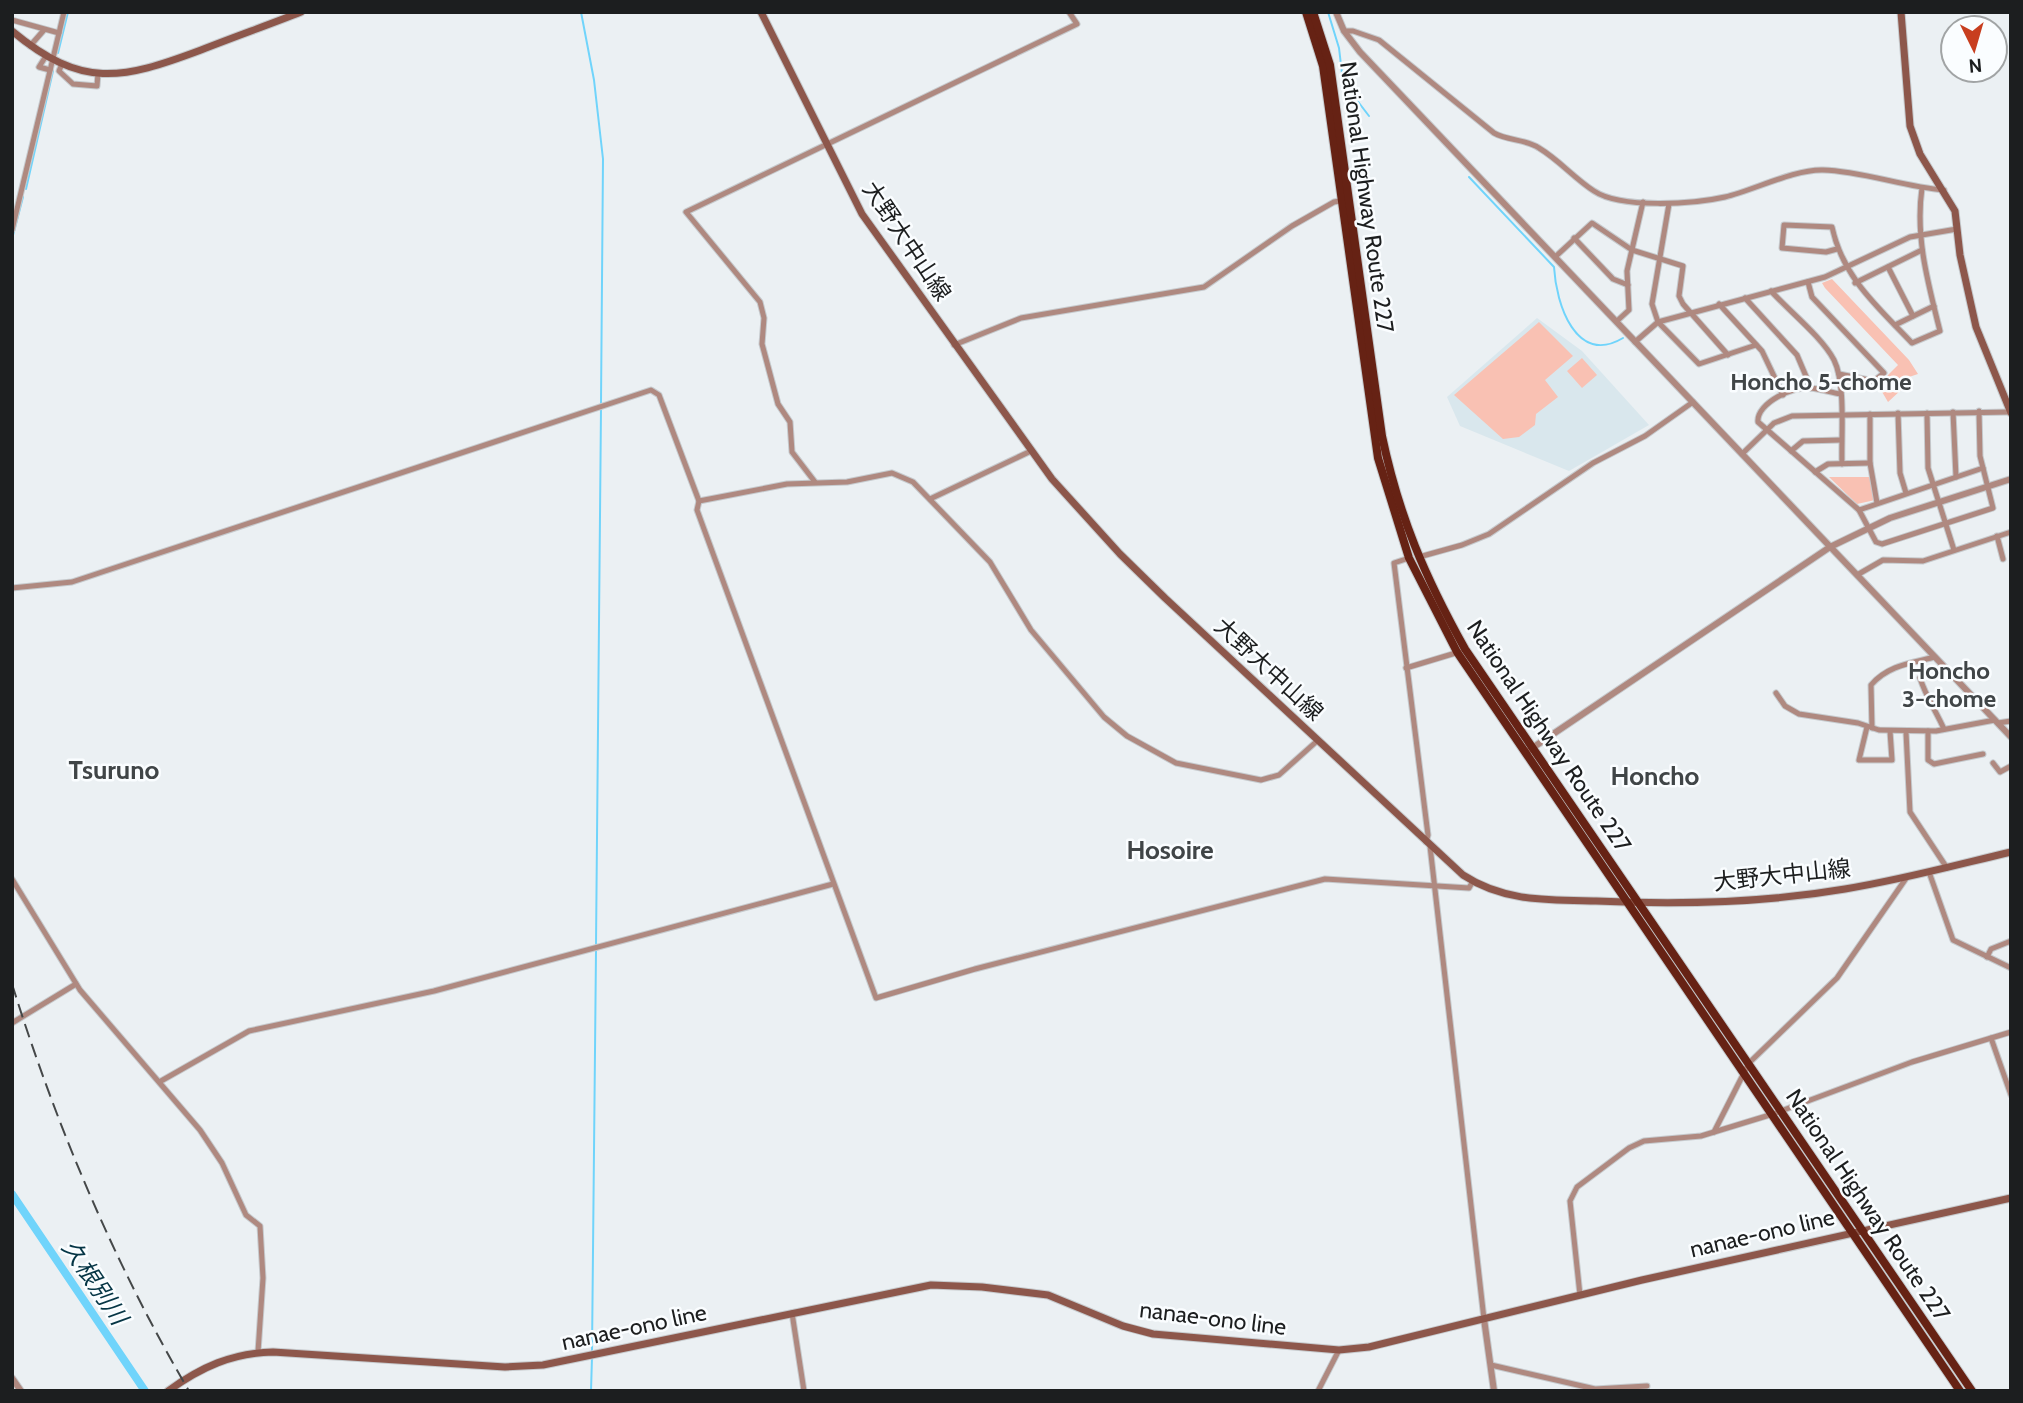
<svg xmlns="http://www.w3.org/2000/svg" width="2023" height="1403" font-family="Cabin,'Noto Sans JP',sans-serif">
<rect width="100%" height="100%" fill="#ebf0f3"/>
<polygon fill="#d9e7ed" points="1537,318 1582,351 1649,425 1569,471 1460,426 1447,397"/>
<g fill="#f9c1b3">
<polygon points="1832,279 1909,360 1918,374 1903,379 1901,390 1888,402 1878,385 1898,365 1825,288 1822,283"/>
<polygon points="1539,322 1573,356 1545,380 1558,397 1536,414 1535,425 1519,437 1503,439 1454,395"/>
<polygon points="1582,358 1597,375 1582,388 1567,371"/>
<polygon points="1829,477 1870,477 1875,500 1857,504"/>
</g>
<g fill="none" stroke-linecap="round" stroke-linejoin="round">
<g stroke="#70d4fb" stroke-width="2">
<polyline points="581,12 594,80 603,159 601,403"/>
<polyline points="1328,12 1339,48 1343,82 1369,116"/>
<polyline points="58,53 68,12"/>
<path d="M1469 177 1554 267C1556 304 1576 366 1623 338"/>
<polyline points="26,189 53,71"/>
<polyline points="12,239 23,197"/>
<polyline points="596,945 601,408"/>
<polyline points="592,1351 596,951"/>
<polyline points="591,1391 592,1357"/>
<polyline points="1622,1391 1633,1391"/>
</g>
<polyline stroke="#70d4fb" stroke-width="8" points="12,1194 145,1391"/>
<defs>
<g id="minor">
<polyline points="12,20 59,33"/>
<path d="M1344 31H1353L1379 40 1494 133C1508 141 1526 139 1539 148 1559 160 1574 178 1594 191 1621 209 1694 204 1725 197 1754 190 1795 169 1823 170 1862 171 1904 187 1944 190"/>
<polyline points="30,46 44,30"/>
<polyline points="46,56 39,67 50,70"/>
<polyline points="62,64 59,71 73,84 97,86 98,73"/>
<polyline points="1669,204 1652,304 1658,322 1699,364 1756,345"/>
<polyline points="12,230 64,12"/>
<polyline points="1574,238 1613,279 1628,285"/>
<path d="M1837 249 1826 252 1782 248 1784 225 1832 227C1843 278 1878 307 1912 343L1940 331C1928 283 1915 237 1922 188"/>
<polyline points="1555,257 1592,223 1632,250 1683,266 1679,296 1683,304 1728,355"/>
<polyline points="1888,267 1913,316"/>
<polyline points="1808,282 1812,297 1884,373 1874,381 1839,374"/>
<polyline points="1855,283 1922,250"/>
<path d="M1771 291C1789 311 1822 337 1834 360 1846 384 1841 436 1842 464"/>
<polyline points="1745,298 1797,355 1811,388"/>
<polyline points="1719,304 1762,351 1783,395"/>
<polyline points="1617,321 1629,310 1627,271 1643,202"/>
<polyline points="1895,325 1934,306"/>
<polyline points="1635,342 1658,322 1825,277 1910,237 1957,229"/>
<polyline points="954,345 1021,318 1204,287 1292,226 1334,202 1345,200"/>
<path d="M1840 394C1830 392 1820 389 1811 388 1795 385 1756 403 1758 422L1859 510 1876 542 1882 544 1993 508 1980 456 1979 411"/>
<polyline points="1953,412 1956,477"/>
<polyline points="1898,413 1900,473 1906,493"/>
<polyline points="1927,413 1928,468 1954,550"/>
<polyline points="1870,414 1870,463 1877,503"/>
<polyline points="1791,451 1803,441 1841,440"/>
<polyline points="1742,454 1774,423 1792,416 2010,412"/>
<polyline points="1815,472 1828,464 1870,463"/>
<polyline points="815,482 792,452 790,422 778,404 762,344 764,318 760,302 686,212 1077,24 1069,12"/>
<polyline points="930,499 1031,451"/>
<polyline points="699,501 787,484 847,482 892,473 913,482 990,562 1031,630 1104,717 1127,736 1176,763 1261,780 1279,775 1317,741"/>
<polyline points="1859,510 1983,468"/>
<polyline points="1997,536 2003,559"/>
<polyline points="1419,557 1462,545 1489,534 1593,463 1645,436 1693,402"/>
<polyline points="1409,558 1394,563 1428,835 1426,842"/>
<polyline points="1857,575 1883,560 1923,561 2011,532"/>
<polyline points="12,588 72,582 651,390 659,395 699,501 697,510 876,998 975,969 1325,879 1469,888 1473,881"/>
<polyline points="1406,668 1459,652"/>
<path d="M1920 678C1926 697 1936 711 1944 729"/>
<polyline points="1776,693 1785,706 1799,714 1858,723 1879,730 1936,731 1995,720"/>
<polyline points="1998,723 2011,721"/>
<polyline points="1867,727 1859,760 1892,760 1890,731"/>
<path d="M1872 728 1871 685C1888 665 1912 663 1935 657"/>
<polyline points="1928,731 1928,760 1934,764 1983,754"/>
<polyline points="1906,732 1910,812 1947,868"/>
<polyline points="1993,763 2000,772 2011,766"/>
<polyline points="1430,846 1484,1319"/>
<polyline points="1929,872 1953,940 2011,968"/>
<polyline points="12,879 80,990 200,1130 222,1163 246,1215 260,1226 263,1278 258,1352"/>
<polyline points="1987,957 1991,949 2011,941"/>
<polyline points="12,1023 76,984"/>
<polyline points="1991,1038 2011,1095"/>
<polyline points="161,1081 249,1031 434,991 833,884"/>
<polyline points="1714,1132 1749,1063 1837,978 1907,877"/>
<polyline points="1580,1295 1570,1201 1577,1187 1629,1148 1644,1141 1701,1136 1773,1114 1912,1062 2011,1032"/>
<polyline points="792,1313 804,1391"/>
<polyline points="1491,1365 1595,1389 1647,1386"/>
<polyline points="1318,1391 1339,1350"/>
</g>
<g id="tertiary">
<polyline points="1336,12 1344,31 1360,52 2011,737"/>
<polyline points="1525,753 1830,547 1890,518 2011,479"/>
<polyline points="1484,1319 1494,1391"/>
<polyline points="12,1378 21,1391"/>
</g>
<g id="secondary">
<path d="M761 12 862 214 1052 479 1120 554 1165 598 1463 875C1504 902 1549 900 1596 901 1679 905 1763 903 1845 889 1901 880 1956 865 2011 852"/>
<polyline points="1901,12 1910,126 1920,154 1955,211 1960,255 1976,327 2011,413"/>
<path d="M12 31C82 89 121 80 201 50 234 37 268 25 301 12"/>
<path d="M168 1391C201 1367 232 1353 273 1352L505 1367 543 1365 931 1285 982 1287 1048 1295 1123 1326 1153 1334 1339 1350 1369 1347 1642 1280 2011 1198"/>
</g>
<g id="trunk">
<polyline points="1306,12 1323,66 1378,458 1409,558 1457,652 1960,1391"/>
<path d="M1313 12 1330 65 1382 436C1399 517 1425 577 1465 649L1972 1391"/>
</g>
</defs>
<use href="#minor" stroke="#c6cacd" stroke-width="7"/>
<use href="#tertiary" stroke="#c6cacd" stroke-width="8"/>
<use href="#secondary" stroke="#c6cacd" stroke-width="9"/>
<use href="#trunk" stroke="#c6cacd" stroke-width="10"/>
<use href="#minor" stroke="#af8980" stroke-width="5"/>
<use href="#tertiary" stroke="#af8980" stroke-width="6"/>
<use href="#secondary" stroke="#8d574b" stroke-width="7"/>
<use href="#trunk" stroke="#662214" stroke-width="8"/>
<path stroke="#454849" stroke-width="2" stroke-dasharray="14 7" stroke-linecap="butt" d="M12 984C56 1125 114 1263 189 1391"/>
</g>
<g text-anchor="middle" dominant-baseline="central" stroke-width="5" stroke-linejoin="round" paint-order="stroke">
<g font-size="23" fill="#1c1e1f" stroke="#fafdff">
<text transform="translate(1367 197) rotate(82)">National Highway Route 227</text>
<text transform="translate(907 241) rotate(56)">大野大中山線</text>
<text transform="translate(1269 669) rotate(43)">大野大中山線</text>
<text transform="translate(1549 736) rotate(56)">National Highway Route 227</text>
<text transform="translate(1782 875) rotate(-6)">大野大中山線</text>
<text transform="translate(1868 1205) rotate(56)">National Highway Route 227</text>
<text transform="translate(1762 1233) rotate(-13)">nanae-ono line</text>
<text transform="translate(1213 1318) rotate(7)">nanae-ono line</text>
<text transform="translate(634 1327) rotate(-12)">nanae-ono line</text>
</g>
<g font-size="24" font-weight="bold" fill="#404547" stroke="#fafdff">
<text x="1821" y="381">Honcho 5-chome</text>
<text x="1949" y="670">Honcho<tspan x="1949" dy="28">3-chome</tspan></text>
</g>
<g font-size="24" font-style="italic" fill="#053545" stroke="#fafdff">
<text transform="translate(95 1282) rotate(56)">久根別川</text>
</g>
<g font-size="26" font-weight="bold" fill="#404547" stroke="#fafdff">
<text x="114" y="770">Tsuruno</text>
<text x="1655" y="776">Honcho</text>
<text x="1170" y="850">Hosoire</text>
</g>
</g>
<rect width="2023" height="1403" fill="none" stroke="#1c1e1f" stroke-width="28"/>
<g transform="translate(1974 49) rotate(175)"><circle r="33" fill="#fafdff" stroke="#a1a4a5" stroke-width="2"/>
<path d="M0-5L12 26L0 18L-12 26Z" fill="#c83e1f"/>
<text y="-10" font-size="19" font-weight="bold" text-anchor="middle" fill="#1c1e1f">N</text>
</g>
</svg>
